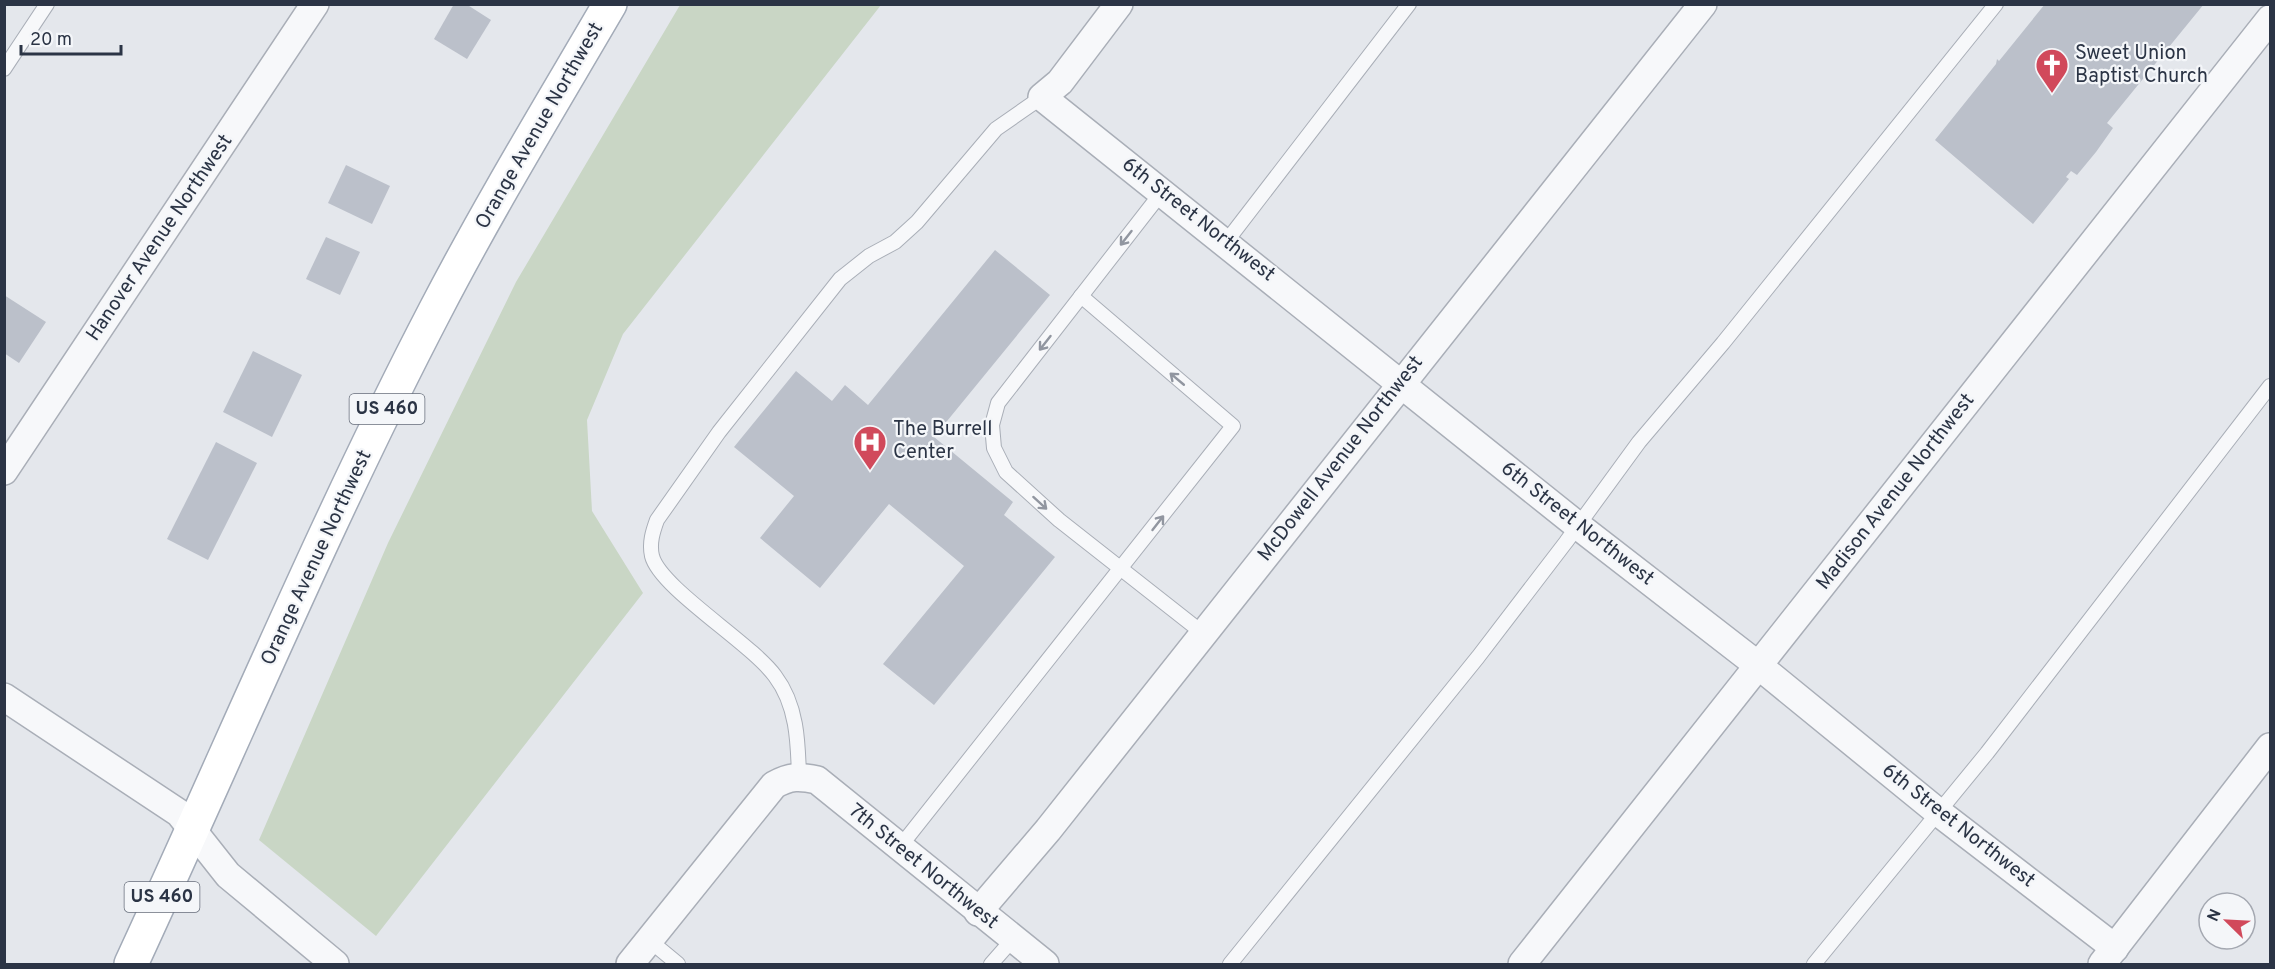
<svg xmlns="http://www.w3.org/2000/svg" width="2275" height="969" font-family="Overpass,sans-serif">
<rect width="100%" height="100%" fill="#e4e7ec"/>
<polygon fill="#c9d6c5" points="680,5 881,5 623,334 587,420 592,511 643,593 376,936 259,840 388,543 516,282"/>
<g fill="#bbc0ca">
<polygon points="454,4 466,4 491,20 467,59 434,39"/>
<polygon points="2045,4 2204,4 2107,123 2113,128 2096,152 2077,175 2071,171 2066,177 2069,179 2033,224 1935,140 1996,64 1997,59 1999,61"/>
<polygon points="346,165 390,186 372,224 328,203"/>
<polygon points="326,237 360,252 340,295 306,279"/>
<polygon points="995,250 1050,295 934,437 1013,502 1004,515 1055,557 934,705 883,664 964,566 889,504 820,588 760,538 794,496 734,447 796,371 832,401 845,385 868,405"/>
<polygon points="4,295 46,322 19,363 4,353"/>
<polygon points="253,351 302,375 272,437 223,412"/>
<polygon points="216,442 257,463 208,560 167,539"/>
</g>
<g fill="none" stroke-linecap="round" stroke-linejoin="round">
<defs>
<g id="lane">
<polyline points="4,69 47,4"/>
<polyline points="1162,192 998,403 992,425 994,448 1006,472 1059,520 1204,634"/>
<polyline points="1226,242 1409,4"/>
<path d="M799 776C798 741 797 705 775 676 751 643 660 588 652 556 649 543 653 531 657 520L719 432 840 279 869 256 895 242 917 222 996 129 1042 97"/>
<polyline points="899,848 1233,426 1081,296"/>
<polyline points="649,940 678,964"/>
<polyline points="991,964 1013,939"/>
<polyline points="1230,964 1478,657 1566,542 1639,442 1723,343 1996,4"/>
<polyline points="1814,964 1987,753 2270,386"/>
</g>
<g id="street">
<polyline points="1119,4 1060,82 1042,97 1577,525 1759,666 1938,812 2115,948"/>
<polyline points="4,471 315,4"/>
<polyline points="4,697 179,813 228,875 335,964"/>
<polyline points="978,912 1048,830 1703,4"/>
<path d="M630 964 774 785C790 776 799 776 817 780L1045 964"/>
<polyline points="1522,964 2270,19"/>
<polyline points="2102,964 2270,747"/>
</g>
<path id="primary" d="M131 964C232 746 325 522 436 309 490 205 551 105 610 4"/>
</defs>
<use href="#lane" stroke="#a9aeb7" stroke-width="16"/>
<use href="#street" stroke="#a9aeb7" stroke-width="30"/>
<use href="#primary" stroke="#a3abb8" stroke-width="36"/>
<use href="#lane" stroke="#f7f8fa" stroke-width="14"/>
<use href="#street" stroke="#f7f8fa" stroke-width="27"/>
<use href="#primary" stroke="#fff" stroke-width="33"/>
</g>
<defs><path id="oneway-shaft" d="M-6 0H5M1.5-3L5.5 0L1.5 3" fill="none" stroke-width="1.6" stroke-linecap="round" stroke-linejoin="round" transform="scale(1.5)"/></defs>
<g stroke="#9196a0">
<use href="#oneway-shaft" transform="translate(1126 238) rotate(128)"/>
<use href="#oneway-shaft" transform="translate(1045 343) rotate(128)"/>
<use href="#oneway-shaft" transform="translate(1177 379) rotate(-140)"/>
<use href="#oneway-shaft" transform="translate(1040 503) rotate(42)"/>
<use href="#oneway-shaft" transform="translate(1158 523) rotate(-52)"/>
</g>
<defs>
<symbol id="church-pin" viewBox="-11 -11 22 30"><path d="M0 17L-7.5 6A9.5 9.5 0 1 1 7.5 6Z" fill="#d1495b" stroke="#f4f6f9"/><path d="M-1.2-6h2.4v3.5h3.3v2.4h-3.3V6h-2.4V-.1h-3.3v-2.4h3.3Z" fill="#fff"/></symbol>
<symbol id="hospital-pin" viewBox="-11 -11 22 30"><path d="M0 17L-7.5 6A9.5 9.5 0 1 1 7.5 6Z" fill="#d1495b" stroke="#f4f6f9"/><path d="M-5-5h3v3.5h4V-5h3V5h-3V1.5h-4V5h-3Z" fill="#fff"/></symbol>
</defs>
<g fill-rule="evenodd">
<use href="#church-pin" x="2033" y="46" width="38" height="52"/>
<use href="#hospital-pin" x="851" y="423" width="38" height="52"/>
</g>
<g text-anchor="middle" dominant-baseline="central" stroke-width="4.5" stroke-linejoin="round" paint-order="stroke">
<g fill="#f4f6f9" stroke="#676e7b" stroke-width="1.5">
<rect x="349.5" y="394" width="75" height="30" rx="4.5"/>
<rect x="124.5" y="882" width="75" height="30" rx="4.5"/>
</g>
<g font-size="18" font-weight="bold" fill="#2b3445">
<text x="387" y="409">US 460</text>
<text x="162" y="897">US 460</text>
</g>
<g font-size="20" fill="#2b3445" stroke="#f4f6f9" text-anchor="start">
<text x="2075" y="54">Sweet Union<tspan x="2075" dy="23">Baptist Church</tspan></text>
<text x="893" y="430">The Burrell<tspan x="893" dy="23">Center</tspan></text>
</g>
<g font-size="20" fill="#2b3445" stroke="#f4f6f9">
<text transform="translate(540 126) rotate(-60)">Orange Avenue Northwest</text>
<text transform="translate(1198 220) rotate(38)">6th Street Northwest</text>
<text transform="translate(160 238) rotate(-56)">Hanover Avenue Northwest</text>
<text transform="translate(1341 459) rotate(-52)">McDowell Avenue Northwest</text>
<text transform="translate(1896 492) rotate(-52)">Madison Avenue Northwest</text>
<text transform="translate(1577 524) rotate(38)">6th Street Northwest</text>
<text transform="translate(317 558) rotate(-65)">Orange Avenue Northwest</text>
<text transform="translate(1958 826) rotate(38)">6th Street Northwest</text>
<text transform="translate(923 867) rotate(39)">7th Street Northwest</text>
</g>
</g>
<rect width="2275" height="969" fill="none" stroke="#2b3445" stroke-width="12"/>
<g transform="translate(2227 921) rotate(294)"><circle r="28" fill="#f4f6f9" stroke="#a4a8b1" stroke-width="1.5"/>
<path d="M0-4.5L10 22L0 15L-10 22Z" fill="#d1495b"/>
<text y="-9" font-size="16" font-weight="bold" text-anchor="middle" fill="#2b3445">N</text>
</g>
<path d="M21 45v9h100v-9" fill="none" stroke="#2b3445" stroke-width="3"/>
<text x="30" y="45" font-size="18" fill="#2b3445" stroke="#f4f6f9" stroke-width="4.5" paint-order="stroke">20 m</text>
</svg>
